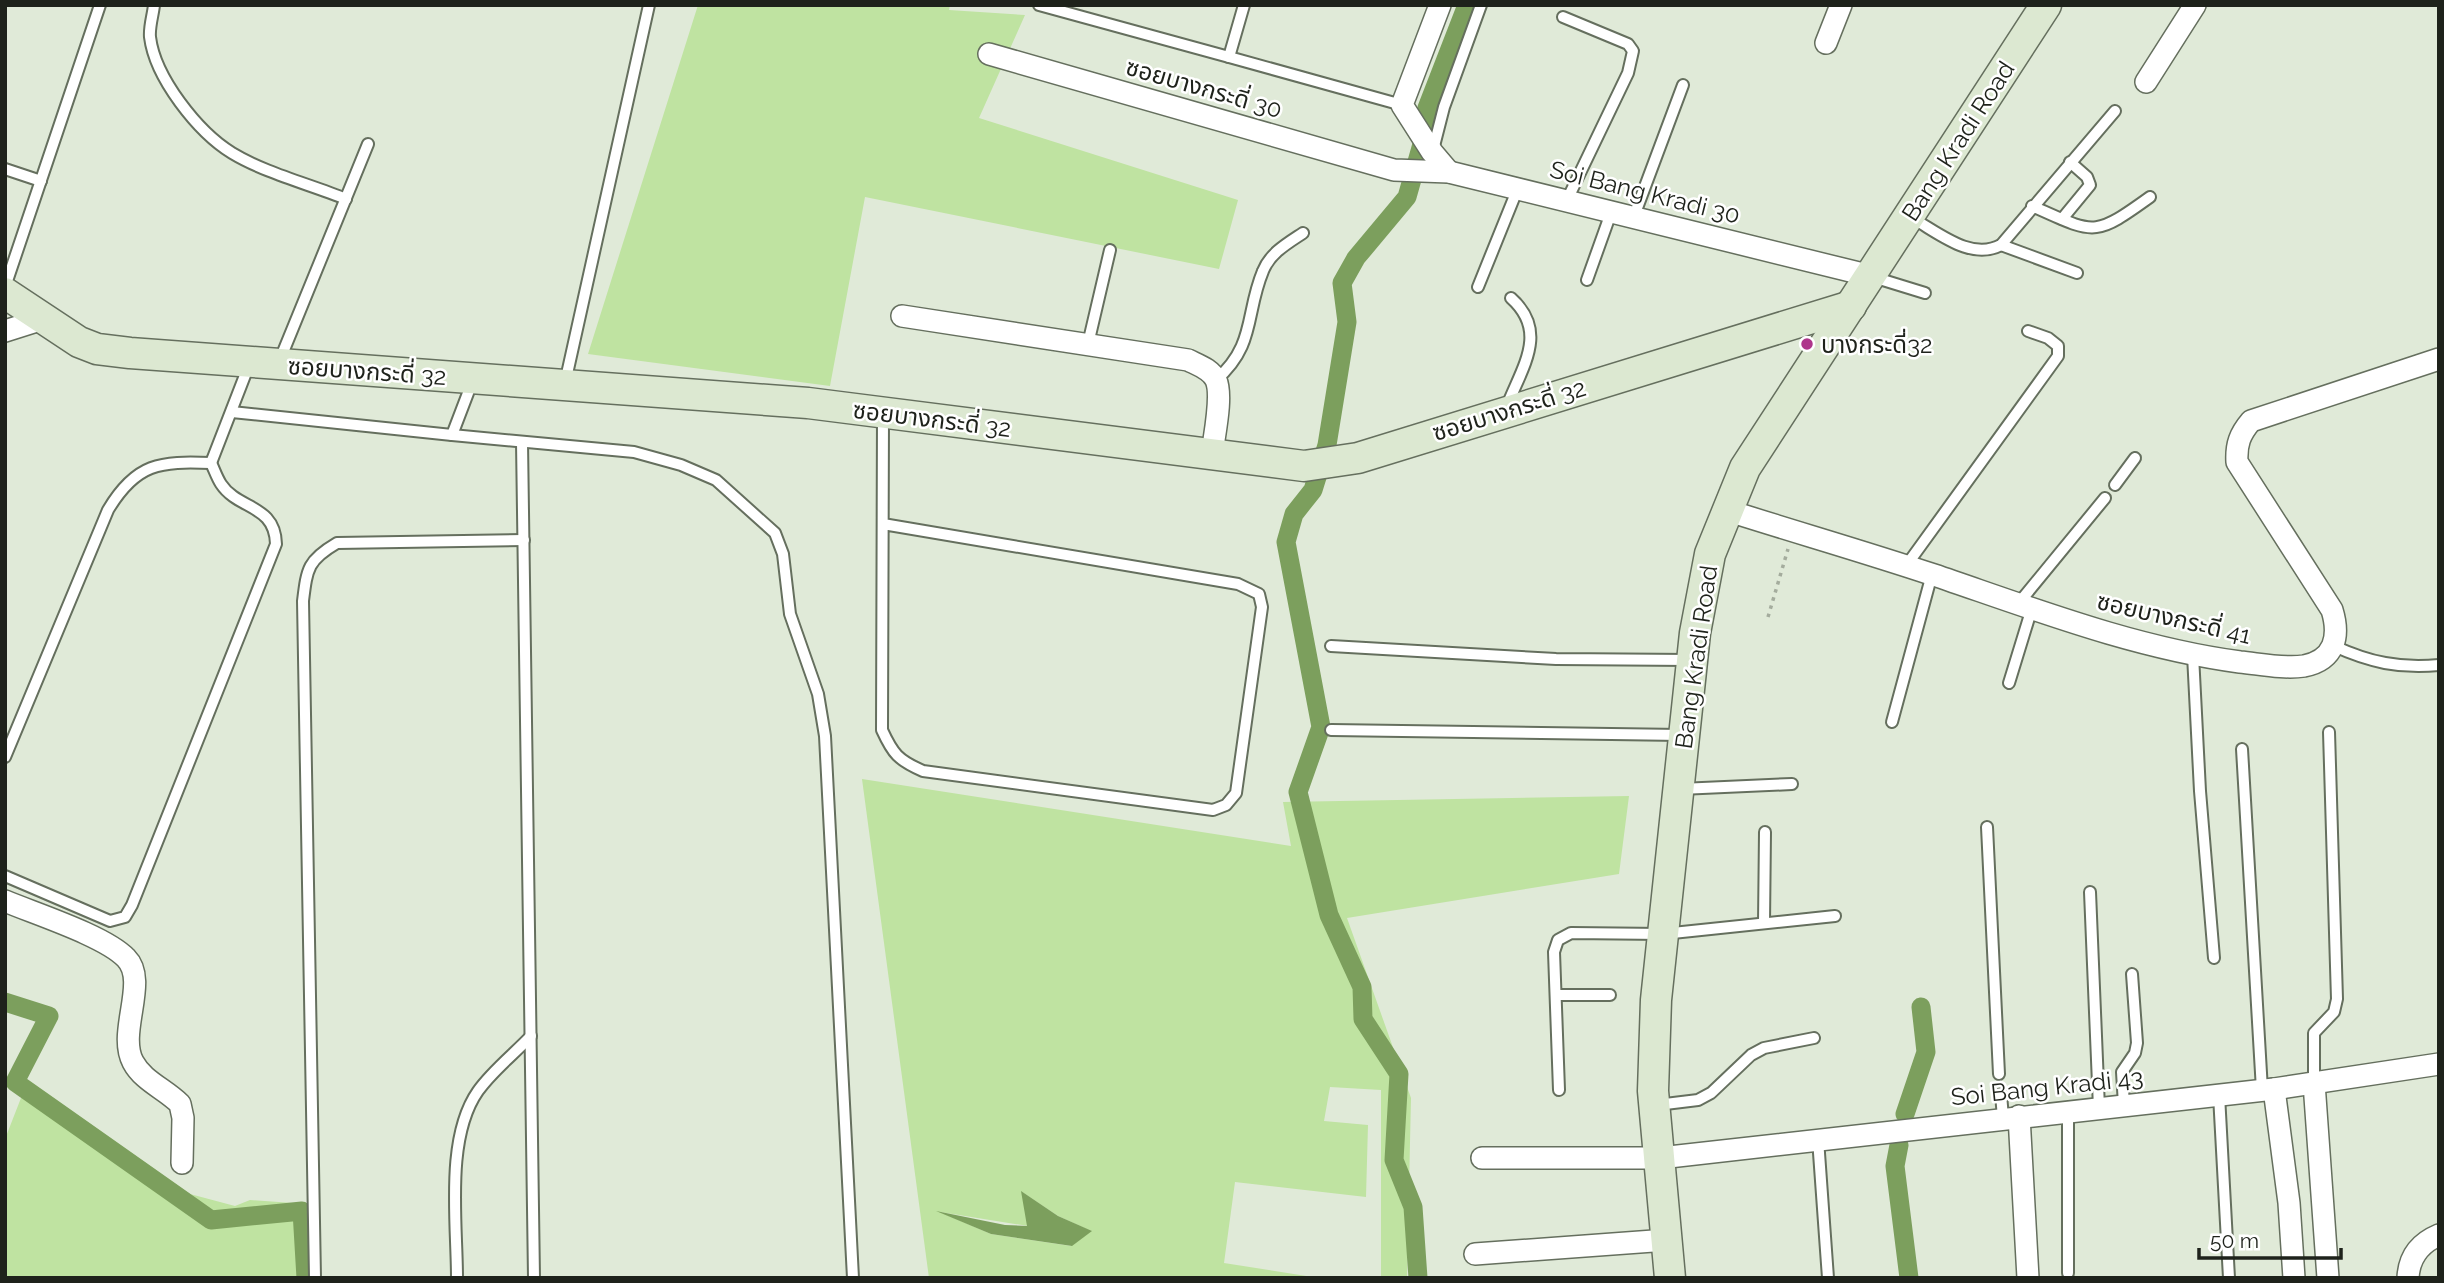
<svg xmlns="http://www.w3.org/2000/svg" width="2444" height="1283" font-family="Raleway,'Noto Sans Thai',sans-serif">
<rect width="100%" height="100%" fill="#e0ead8"/>
<g fill="#bfe3a1" fill-rule="evenodd">
<polygon points="698,5 950,5 949,10 1025,15 979,118 1238,200 1219,269 865,197 830,386 588,354"/>
<path d="M862 779 1291 846 1283 802 1629 796 1619 874 1347 918 1411 1098 1407 1278H1381V1090L1330 1087 1324 1121 1368 1125 1366 1197 1235 1182 1224 1263 1319 1278H929ZM1022 1192 1058 1216 1091 1231 1071 1246 991 1234 940 1212 1028 1226Z"/>
<polygon points="28,1080 190,1194 235,1206 250,1200 307,1204 311,1278 5,1278 5,1139"/>
</g>
<polygon fill="#7c9f5d" points="1021,1191 1058,1216 1092,1231 1072,1246 991,1234 936,1211 1005,1225 1027,1226"/>
<g fill="none" stroke-linecap="round" stroke-linejoin="round">
<g stroke="#7c9f5d" stroke-width="19">
<polyline points="5,1002 49,1016 15,1082 211,1220 302,1211 306,1278"/>
<polyline points="1905,1114 1926,1052 1921,1007"/>
<polyline points="1899,1145 1895,1166 1909,1278"/>
<polyline points="1418,1278 1413,1207 1394,1160 1399,1074 1363,1019 1362,987 1329,915 1298,792 1321,727 1286,542 1294,514 1313,490 1327,445 1347,322 1342,283 1356,258 1407,197 1424,137 1427,108 1467,5"/>
</g>
<defs>
<g id="lane">
<path d="M154 5C153 15 149 27 150 37 155 78 198 132 232 153 265 173 309 184 346 199"/>
<polyline points="1039,5 1229,57"/>
<polyline points="1244,5 1229,57 1402,105"/>
<polyline points="1563,17 1628,44 1633,51 1628,73 1567,200"/>
<polyline points="1433,150 1444,107 1481,5"/>
<polyline points="5,169 41,181"/>
<path d="M2032 206C2095 234 2093 238 2150 197"/>
<polyline points="1634,216 1683,85"/>
<path d="M1912 218C1939 233 1971 261 2001 245L2115 111"/>
<polyline points="2062,219 2090,185 2087,177 2070,162"/>
<polyline points="2001,245 2077,273"/>
<polyline points="1873,277 1925,293"/>
<polyline points="1587,280 1612,210"/>
<polyline points="5,287 100,5"/>
<polyline points="1478,287 1518,188"/>
<polyline points="1088,344 1110,250"/>
<polyline points="279,362 368,144"/>
<path d="M1216 380C1256 345 1245 314 1263 271 1270 253 1288 243 1303 233"/>
<polyline points="565,383 649,5"/>
<path d="M1507 406C1522 367 1549 332 1511 298"/>
<polyline points="232,412 452,435 473,380"/>
<polyline points="452,435 634,452 681,465 716,480 775,533 783,554 790,614 818,694 825,736 853,1278"/>
<polyline points="522,442 534,1278"/>
<polyline points="2115,485 2135,458"/>
<path d="M883 524 1238 584 1259 594 1262 607 1236 793 1226 805 1213 810 923 771C898 760 893 754 882 730L883 416"/>
<polyline points="1906,566 2058,356 2058,346 2048,338 2028,331"/>
<polyline points="2018,604 2105,498"/>
<polyline points="1331,646 1556,659 1691,660"/>
<path d="M2334 646C2369 662 2400 669 2439 665"/>
<polyline points="2193,655 2200,791 2214,958"/>
<polyline points="2009,683 2032,608"/>
<polyline points="1892,722 1932,574"/>
<polyline points="1331,730 1681,735"/>
<polyline points="2242,749 2262,1090"/>
<path d="M5 757 108 510C136 463 160 461 211 463L249 365"/>
<polyline points="1680,789 1792,784"/>
<polyline points="1987,827 1999,1074"/>
<path d="M5 876 110 921 125 917 132 905 276 544C275 504 238 510 221 484 217 478 214 469 211 463"/>
<polyline points="2090,892 2099,1108"/>
<polyline points="1764,923 1765,832"/>
<polyline points="1556,995 1610,995"/>
<polyline points="2314,1083 2314,1033 2334,1012 2337,999 2329,732"/>
<polyline points="1559,1090 1554,952 1558,940 1571,933 1663,934 1835,916"/>
<polyline points="2001,1094 2003,1118"/>
<polyline points="2219,1095 2229,1278"/>
<polyline points="1657,1105 1698,1100 1711,1093 1751,1055 1764,1048 1814,1038"/>
<polyline points="2124,1105 2122,1072 2135,1053 2137,1043 2132,974"/>
<polyline points="2068,1111 2068,1273"/>
<polyline points="1818,1139 1828,1278"/>
<path d="M315 1278 303 601C307 568 308 560 337 543L524 540"/>
<path d="M457 1278C457 1222 445 1138 478 1091 492 1071 514 1054 531 1036"/>
</g>
<g id="street">
<polyline points="1440,5 1402,105 1432,152 1449,172"/>
<polyline points="1826,43 1841,5"/>
<polyline points="989,54 1394,170 1449,172 1871,276"/>
<polyline points="2146,82 2195,5"/>
<path d="M902 316 1188 360C1198 365 1211 369 1216 380 1223 396 1214 436 1212 454"/>
<polyline points="5,331 46,318"/>
<path d="M1726 510C1795 532 1865 552 1934 575 2034 609 2135 648 2240 662 2260 664 2284 669 2304 666 2335 660 2340 636 2332 610L2237 462C2236 444 2240 434 2251 421L2439 359"/>
<path d="M5 901C36 914 105 936 126 958 149 981 117 1032 133 1062 143 1081 165 1089 180 1104L183 1118 182 1163"/>
<polyline points="2314,1083 2328,1278"/>
<polyline points="2274,1089 2289,1203 2294,1278"/>
<polyline points="2019,1116 2028,1278"/>
<polyline points="1482,1158 1660,1158 2274,1089 2439,1064"/>
<polyline points="1475,1254 1667,1240"/>
<path d="M2408 1278C2409 1257 2420 1243 2439 1235"/>
</g>
<g id="secondary">
<polyline points="5,293 79,342 97,349 130,353 808,403 1304,466 1358,458 1851,306"/>
<polyline points="1670,1278 1653,1091 1656,1000 1695,633 1710,554 1745,468 2046,5"/>
</g>
</defs>
<use href="#lane" stroke="#656f5e" stroke-width="14"/>
<use href="#street" stroke="#656f5e" stroke-width="24"/>
<use href="#secondary" stroke="#656f5e" stroke-width="33"/>
<polyline stroke="#a4ac9d" stroke-width="3.5" stroke-dasharray="3.5 5" stroke-linecap="butt" points="1768,617 1788,549"/>
<use href="#lane" stroke="#fff" stroke-width="10"/>
<use href="#street" stroke="#fff" stroke-width="21"/>
<use href="#secondary" stroke="#dce8d1" stroke-width="30"/>
</g>
<circle fill="#ae368b" stroke="#fff" stroke-width="2.5" cx="1807" cy="344" r="7"/>
<g text-anchor="middle" dominant-baseline="central" stroke-width="5" stroke-linejoin="round" paint-order="stroke">
<g font-size="24" fill="#1e221b" stroke="#fff">
<text transform="translate(1204 88) rotate(16)">ซอยบางกระดี่ 30</text>
<text transform="translate(1958 141) rotate(-57)">Bang Kradi Road</text>
<text transform="translate(1645 192) rotate(14)">Soi Bang Kradi 30</text>
<text transform="translate(367 371) rotate(4)">ซอยบางกระดี่ 32</text>
<text transform="translate(1509 410) rotate(-17)">ซอยบางกระดี่ 32</text>
<text transform="translate(932 419) rotate(7)">ซอยบางกระดี่ 32</text>
<text transform="translate(2174 618) rotate(13)">ซอยบางกระดี่ 41</text>
<text transform="translate(1696 657) rotate(-82)">Bang Kradi Road</text>
<text transform="translate(2047 1087) rotate(-6)">Soi Bang Kradi 43</text>
</g>
<g font-size="24" fill="#1e221b" stroke="#fff" text-anchor="start">
<text x="1821" y="344">บางกระดี่32</text>
</g>
</g>
<rect width="2444" height="1283" fill="none" stroke="#1e221b" stroke-width="14"/>
<path d="M2199 1248v10h142v-10" fill="none" stroke="#1e221b" stroke-width="3.5"/>
<text x="2210" y="1248" font-size="21" fill="#1e221b" stroke="#ffffff" stroke-width="5" paint-order="stroke">50 m</text>
</svg>
